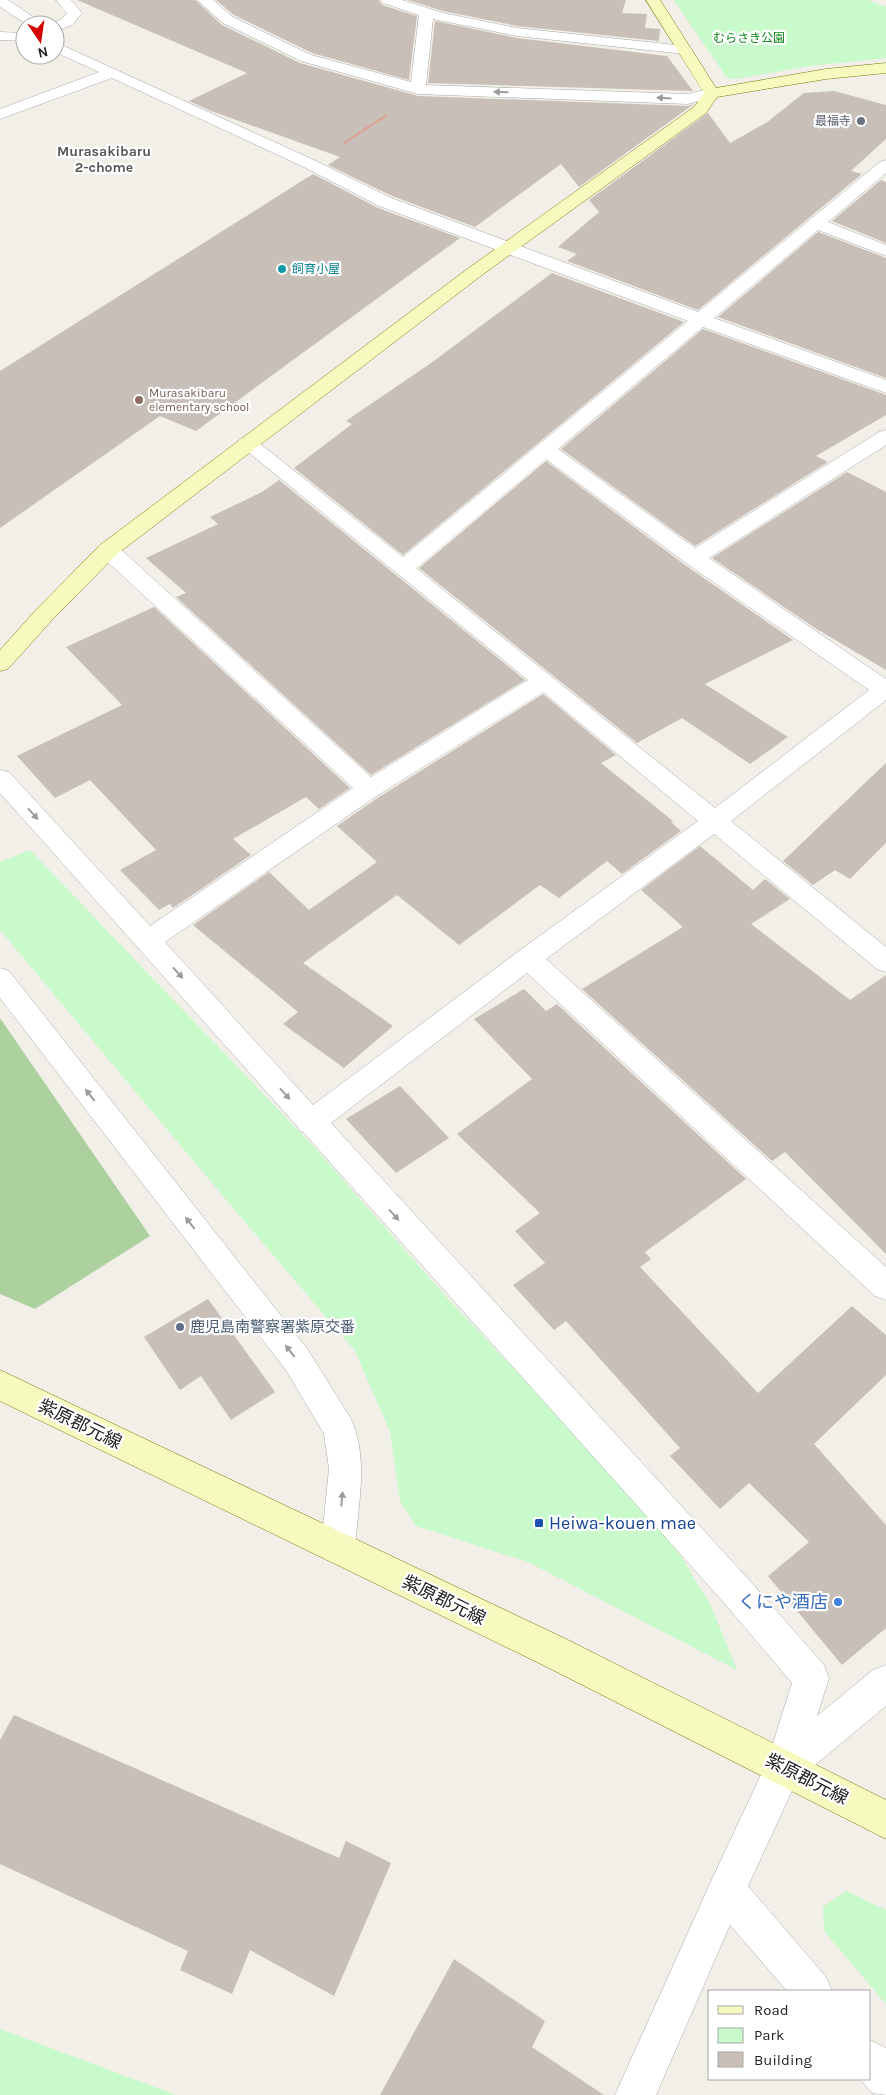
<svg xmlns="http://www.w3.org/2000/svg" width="886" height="2095" font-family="Karla,'Noto Sans JP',sans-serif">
<rect width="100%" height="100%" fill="#f2efe9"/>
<polygon fill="#add19e" points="0,1018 150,1236 35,1309 0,1294"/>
<g fill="#c8facc">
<polygon points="674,0 868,0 886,7 886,58 810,66 736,79 727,78"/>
<polygon points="30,850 316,1149 448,1299 640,1502 682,1558 711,1606 737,1670 528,1562 416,1526 400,1501 390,1432 355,1351 222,1195 0,930 0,862"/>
<polygon points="846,1891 886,1910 886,2004 824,1931 823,1907"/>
<polygon points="0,2029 176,2095 0,2095"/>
</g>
<g fill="#c7bfb8">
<polygon points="77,0 195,0 222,25 300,63 418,96 688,106 694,104 579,187 561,164 475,227 392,196 328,165 340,157 211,111 189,101 247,73"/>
<polygon points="216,0 379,0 382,5 417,16 409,80 312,53 234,15"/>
<polygon points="408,0 626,0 622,13 647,14 645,28 660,29 659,41 517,26 443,11"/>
<polygon points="435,21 517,38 667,56 693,91 428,83"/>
<polygon points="834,91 886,105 886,139 851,171 862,174 698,310 567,261 577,254 558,247 599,212 589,200 708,113 730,143 766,123 804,93"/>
<polygon points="313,174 378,208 460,238 196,431 160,416 0,528 0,371"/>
<polygon points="881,180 886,182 886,243 832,221"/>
<polygon points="818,232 886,258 886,378 718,317"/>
<polygon points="552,273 684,322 403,555 294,468 352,424 346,421 431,363"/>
<polygon points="703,329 886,395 886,415 816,456 828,462 695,546 561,449"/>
<polygon points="546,461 685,565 793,640 705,684 788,737 750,764 682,718 637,743 419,568"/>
<polygon points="847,472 886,492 886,670 815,628 712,558"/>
<polygon points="279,480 525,680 371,775 176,597 186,593 146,558 218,524 210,517 262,492"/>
<polygon points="154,607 350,788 319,809 306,797 233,839 251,855 173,908 170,904 159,910 120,870 156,850 90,780 55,798 17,756 122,705 66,647"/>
<polygon points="543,694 616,755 601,763 673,821 671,822 681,831 622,874 607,861 559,898 540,885 459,945 397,895 303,963 393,1026 344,1068 283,1024 298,1012 193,925 269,872 309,910 377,862 337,826 379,797"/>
<polygon points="886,763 886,843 850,879 835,870 813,885 783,861"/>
<polygon points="700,846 753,890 765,879 790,899 751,924 850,1000 886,975 886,1254 785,1152 772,1161 582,989 683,927 641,890"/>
<polygon points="524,989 546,1011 557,1004 746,1179 645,1252 651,1259 640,1267 758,1393 852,1306 886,1335 886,1375 814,1444 886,1525 886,1628 842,1665 768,1576 809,1542 749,1483 720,1509 670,1456 680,1448 566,1321 554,1330 513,1285 545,1263 515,1231 540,1213 457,1134 532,1079 474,1019"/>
<polygon points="400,1086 449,1138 396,1173 346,1119"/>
<polygon points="208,1299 275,1392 231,1420 201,1376 180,1390 144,1337"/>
<polygon points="14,1715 339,1858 346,1841 391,1863 334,1996 250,1950 232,1994 180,1970 188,1951 0,1864 0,1740"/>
<polygon points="454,1959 545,2021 532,2047 604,2095 380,2095"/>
</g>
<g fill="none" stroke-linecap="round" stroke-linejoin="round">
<defs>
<g id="street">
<polygon points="0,0 8,0 45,25 28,25 0,7"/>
<polygon points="56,0 71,0 82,13 72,25 55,31 55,25 49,25 62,19 67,13"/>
<polygon points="197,0 213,0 233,17 311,55 411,82 419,15 383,3 381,0 402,0 443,13 517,28 685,46 690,47 692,50 690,53 685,54 517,36 433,19 426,85 688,94 712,88 717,90 720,93 717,96 688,104 418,94 301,61 223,23"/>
<polygon points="0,32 25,33 25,41 0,40"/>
<path d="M55 42 316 161 391 198 698 312 880 162 886 160V173L828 222 886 245V256L818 230 714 318 886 380V393L703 327 558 449 695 548 879 432 886 430V445L709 558 886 679V700L731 821 886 947V972L877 969 714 834 546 959 886 1267V1300L875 1296 527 973 331 1123 750 1581 824 1665 829 1678 817 1716 873 1670 886 1665V1706L797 1780 748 1886 826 1977 832 1991H787L730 1925 656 2095H615L713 1877 767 1762 792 1683 726 1605 303 1132 300 1131 297 1126 0 793V770L9 772 150 926 353 788 100 555 97 550 100 545 108 543 116 545 371 777 528 680 237 443 240 439 247 437 254 439 403 557 688 321 379 206 304 167 112 78 0 119V109L99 72 55 52ZM546 459 686 563 869 690 715 808 416 568ZM543 692 698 821 519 951 313 1105 165 942 378 795Z"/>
<path d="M0 968 9 971 308 1350 351 1419C369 1458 358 1506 355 1547L350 1559 338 1564 326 1559 321 1547 329 1469 324 1434 286 1370 0 998Z"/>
<polygon points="870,2040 886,2048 886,2095 872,2093 860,2079 870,2079"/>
</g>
<g id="secondary">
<polygon points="646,0 660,0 716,88 826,69 886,63 886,73 826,79 717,97 706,113 482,275 116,555 51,621 8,669 0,671 0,650 35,611 100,545 470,267 694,107 704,93"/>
<polygon points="0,1370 568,1640 886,1800 886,1839 543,1665 0,1401"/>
</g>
</defs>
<use href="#street" stroke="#a9a9a9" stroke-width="1"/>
<use href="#secondary" stroke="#707d05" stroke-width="1"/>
<polyline stroke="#fa8072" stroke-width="2" stroke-dasharray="1 1" stroke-linecap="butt" points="344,143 387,115"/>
<use href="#street" fill="#fff" fill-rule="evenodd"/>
<use href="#secondary" fill="#f7fabf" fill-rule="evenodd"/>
</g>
<defs><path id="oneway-solid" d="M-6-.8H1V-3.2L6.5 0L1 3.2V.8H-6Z" transform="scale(1.25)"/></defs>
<g fill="#9c9c9c">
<use href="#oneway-solid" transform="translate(501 92) rotate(-178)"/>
<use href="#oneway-solid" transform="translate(664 98) rotate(-177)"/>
<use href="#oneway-solid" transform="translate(33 814) rotate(48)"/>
<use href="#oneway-solid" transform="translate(178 973) rotate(48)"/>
<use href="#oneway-solid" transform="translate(285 1094) rotate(48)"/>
<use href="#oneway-solid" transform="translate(90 1095) rotate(-128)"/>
<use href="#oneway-solid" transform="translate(394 1215) rotate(48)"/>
<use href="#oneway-solid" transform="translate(190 1223) rotate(-128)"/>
<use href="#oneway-solid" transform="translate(290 1351) rotate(-128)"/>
<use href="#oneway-solid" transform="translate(342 1499) rotate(-84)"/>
</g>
<circle fill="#6b7280" stroke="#fff" stroke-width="2" cx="861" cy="121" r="5"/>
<circle fill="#0f9aa8" stroke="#fff" stroke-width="2" cx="282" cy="269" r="5"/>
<circle fill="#8d6e63" stroke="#fff" stroke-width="2" cx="139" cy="400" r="5"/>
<circle fill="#5c6f8a" stroke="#fff" stroke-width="2" cx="180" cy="1327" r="5"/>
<rect fill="#1a4fb4" stroke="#fff" stroke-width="2" x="534" y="1518" width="10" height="10" rx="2.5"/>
<circle fill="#3f7fe0" stroke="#fff" stroke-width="2" cx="838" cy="1602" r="5"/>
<g text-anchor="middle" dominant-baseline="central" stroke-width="4.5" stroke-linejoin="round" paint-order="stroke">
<g font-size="12" fill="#0c8416" stroke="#fff">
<text x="749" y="38">むらさき公園</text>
</g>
<g font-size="12" fill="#5b616d" stroke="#fff" text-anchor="end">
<text x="851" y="121">最福寺</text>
</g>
<g font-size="12" fill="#0d838f" stroke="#fff" text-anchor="start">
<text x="292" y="269">飼育小屋</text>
</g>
<g font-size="12" fill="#785e54" stroke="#fff" text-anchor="start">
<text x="149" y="393">Murasakibaru<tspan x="149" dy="14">elementary school</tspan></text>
</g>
<g font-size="14" font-weight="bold" fill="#555" stroke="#fff">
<text x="104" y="151">Murasakibaru<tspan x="104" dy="16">2-chome</tspan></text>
</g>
<g font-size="15" fill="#4e5e75" stroke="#fff" text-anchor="start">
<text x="190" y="1327">鹿児島南警察署紫原交番</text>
</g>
<g font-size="18" fill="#222" stroke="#fff">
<text transform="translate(80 1424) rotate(26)">紫原郡元線</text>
<text transform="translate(444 1600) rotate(26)">紫原郡元線</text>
<text transform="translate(807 1779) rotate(27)">紫原郡元線</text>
</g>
<g font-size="18" fill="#164399" stroke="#fff" text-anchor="start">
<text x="549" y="1523">Heiwa-kouen mae</text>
</g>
<g font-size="18" fill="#366cbe" stroke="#fff" text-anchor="end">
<text x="828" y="1602">くにや酒店</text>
</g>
</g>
<rect x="708" y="1990" width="162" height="90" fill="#ffffff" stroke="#a7a7a7"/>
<rect x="718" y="2006" width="25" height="8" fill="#f7fabf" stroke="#a7a7a7"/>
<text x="754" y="2015" font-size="15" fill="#222222">Road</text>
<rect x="718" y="2028" width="25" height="15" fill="#c8facc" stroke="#a7a7a7"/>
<text x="754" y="2040" font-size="15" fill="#222222">Park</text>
<rect x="718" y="2052" width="25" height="15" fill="#c7bfb8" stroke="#a7a7a7"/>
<text x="754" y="2065" font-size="15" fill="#222222">Building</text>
<g transform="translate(40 40) rotate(167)"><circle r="24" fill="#ffffff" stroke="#a7a7a7"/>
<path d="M0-4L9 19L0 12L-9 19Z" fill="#d40000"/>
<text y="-8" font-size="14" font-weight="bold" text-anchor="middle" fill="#222222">N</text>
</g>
</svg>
